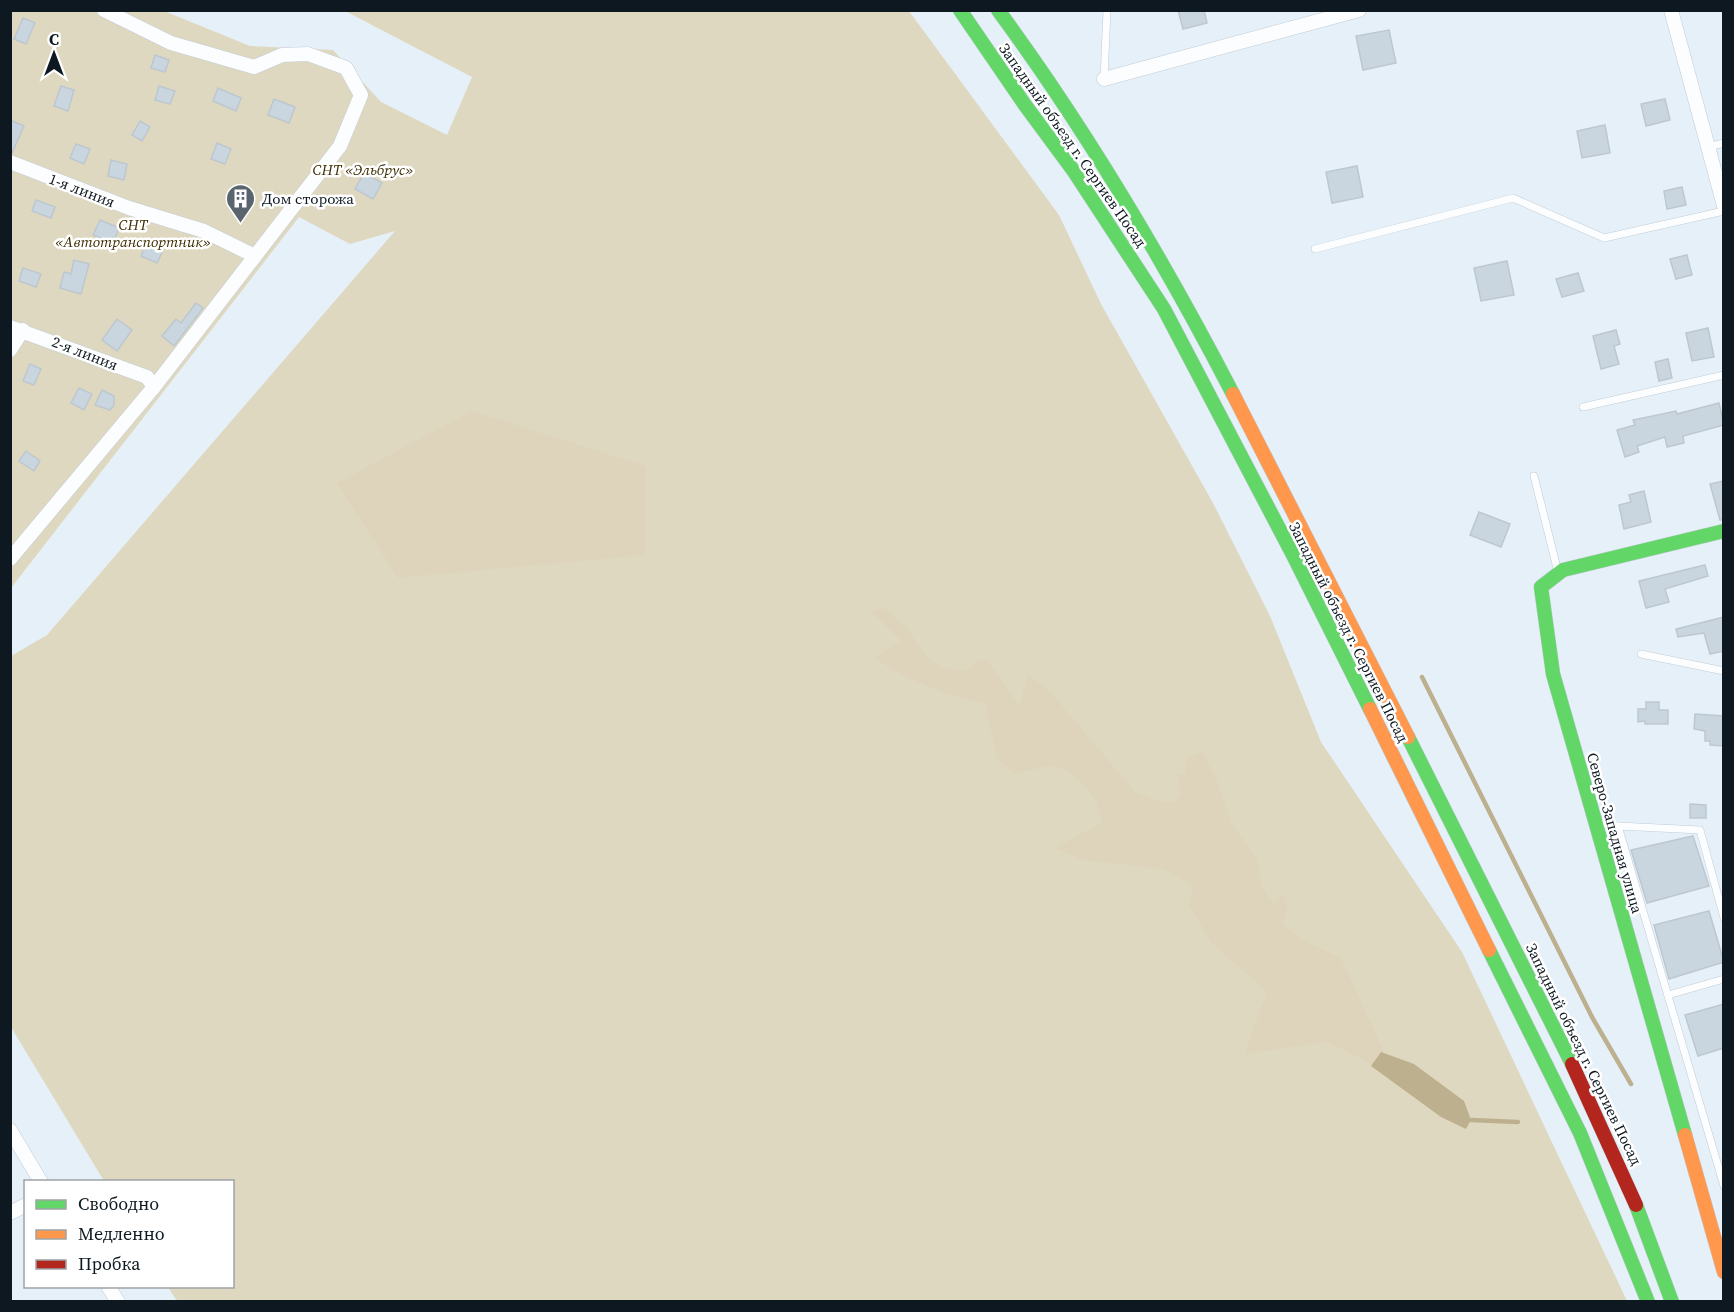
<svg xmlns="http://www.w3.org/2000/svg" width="1734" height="1312" font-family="'Source Serif 4',serif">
<rect width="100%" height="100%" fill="#e6f0f8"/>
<polygon fill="#dfd8c0" points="11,11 164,11 250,46 333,50 381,102 447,135 472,77 345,11 909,11 1059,215 1101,304 1213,503 1270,616 1321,742 1462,952 1627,1301 177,1301 168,1287 232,1286 232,1182 104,1181 11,1027 11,656 47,635 395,231 350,244 299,217 11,588"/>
<g fill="#ddd4bb">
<polygon points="472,411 646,466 645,555 398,578 337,483"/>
<path d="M884 608 908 628 917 644 930 660 944 668 966 671 978 660 988 661 1019 705 1028 675 1047 688 1135 792 1159 801 1174 802 1181 795 1177 775 1185 773 1186 758 1202 752 1215 776 1232 824 1257 860 1262 887 1274 904 1282 893 1288 910 1282 924 1305 941 1341 958 1395 1076 1327 1042 1244 1054 1267 992 1212 943 1189 905 1194 886 1163 869 1082 860 1055 848 1103 822 1095 799 1073 774 1052 765 1015 774 997 758 985 703C946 696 907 680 874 658L894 645 902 642 871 611Z"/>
</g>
<polygon fill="#bdb08e" points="1381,1052 1414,1064 1464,1101 1471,1120 1466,1129 1441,1117 1371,1066"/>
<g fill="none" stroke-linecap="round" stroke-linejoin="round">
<g stroke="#bdb08e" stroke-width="4.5">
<polyline points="1422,677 1592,1017 1631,1084"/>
<polyline points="1471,1120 1518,1122"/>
</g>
</g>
<g fill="#cad6df" stroke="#bdc7cf" stroke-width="1.5">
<polygon points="1178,10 1204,10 1207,23 1183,29"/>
<polygon points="23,18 35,23 26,44 14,39"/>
<polygon points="1389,30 1396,63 1363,70 1356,36"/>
<polygon points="155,55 169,60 165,72 151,68"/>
<polygon points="61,86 74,90 68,111 54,106"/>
<polygon points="159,86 175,91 170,104 155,100"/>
<polygon points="218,88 241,98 236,111 213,101"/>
<polygon points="274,99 295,107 289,123 268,115"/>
<polygon points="1665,99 1670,120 1646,126 1641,104"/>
<polygon points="10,120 24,126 12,153 10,153"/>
<polygon points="140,121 150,127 142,141 132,135"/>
<polygon points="1605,125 1610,153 1582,158 1577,131"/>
<polygon points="217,143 231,149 225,164 211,159"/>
<polygon points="76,144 90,149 84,164 70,158"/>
<polygon points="111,160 127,164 124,180 108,176"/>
<polygon points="1357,166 1363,197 1332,203 1326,172"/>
<polygon points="364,173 382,183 373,199 355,189"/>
<polygon points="1682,187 1686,205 1667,209 1664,191"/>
<polygon points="36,200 55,207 51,218 32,211"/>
<polygon points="100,220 119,228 113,243 93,235"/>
<polygon points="149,239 165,246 157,263 141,256"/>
<polygon points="1687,255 1692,275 1676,279 1670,259"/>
<polygon points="74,260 89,264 81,294 60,288 64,272 71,274"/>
<polygon points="1507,261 1514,295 1481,301 1474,268"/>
<polygon points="23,268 41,274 36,287 19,281"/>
<polygon points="1578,273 1584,291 1562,297 1556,279"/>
<polygon points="196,303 203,308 174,346 162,336 176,319 181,323"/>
<polygon points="117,319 132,330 117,351 102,340"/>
<polygon points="1708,328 1714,357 1692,361 1686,333"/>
<polygon points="1616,330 1620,344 1614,346 1619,364 1601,369 1593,336"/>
<polygon points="1668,359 1672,378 1659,381 1655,362"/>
<polygon points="30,364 41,369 34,385 23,381"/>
<polygon points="79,388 92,394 84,410 71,403"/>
<polygon points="102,390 114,396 114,405 110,410 95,405"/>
<polygon points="1719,403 1724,425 1683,436 1684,443 1667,447 1665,437 1637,446 1639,452 1625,457 1617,430 1635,425 1633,420 1676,411 1677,414"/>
<polygon points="26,451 40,461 34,471 19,461"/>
<polygon points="1724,481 1724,520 1720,520 1710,484"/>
<polygon points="1644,491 1651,522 1624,529 1619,505 1631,502 1629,495"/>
<polygon points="1479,512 1510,524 1501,547 1470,535"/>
<polygon points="1705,565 1708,576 1665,589 1669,602 1646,608 1639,581"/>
<polygon points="1724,617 1724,651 1710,654 1704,633 1678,637 1676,629"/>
<polygon points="1646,702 1659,702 1659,710 1668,710 1668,724 1645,724 1645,721 1638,722 1638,709 1646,709"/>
<polygon points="1695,714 1724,716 1724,746 1710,745 1710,741 1705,741 1705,731 1694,729"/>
<polygon points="1690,804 1706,805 1706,818 1690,818"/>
<polygon points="1693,836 1709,886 1647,903 1631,850"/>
<polygon points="1709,911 1724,962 1669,979 1654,925"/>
<polygon points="1724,1004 1724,1048 1698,1056 1685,1015"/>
</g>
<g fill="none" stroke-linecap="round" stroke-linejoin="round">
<defs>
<g id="lane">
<polyline points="1104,79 1107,10"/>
<polyline points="1708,147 1724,143"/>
<polyline points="1315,249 1513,198 1604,238 1724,211"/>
<polyline points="1583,407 1724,375"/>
<polyline points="1534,476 1558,572"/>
<polyline points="1641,654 1724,671"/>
<polyline points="1597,823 1618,826 1724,1186"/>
<polyline points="1618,826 1700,830 1724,918"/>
<polyline points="1668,995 1724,979"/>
</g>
<g id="street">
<polyline points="1671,10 1724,206"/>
<polyline points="1104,79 1359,10"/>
<polyline points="10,162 129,208 204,231 255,256"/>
<polyline points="10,327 147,377 154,387"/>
<polyline points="10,350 23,330"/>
<polyline points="10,559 154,387 340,146 361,95 346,68 308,54 282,55 254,67 171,43 104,10"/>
<polyline points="10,1130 41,1182"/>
<polyline points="10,1213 26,1205"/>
<polyline points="108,1286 118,1302"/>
</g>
<g id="fast">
<polyline points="960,10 1025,105 1073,170 1164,309 1293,555 1370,709"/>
<path d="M998 10C1087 131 1164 261 1233 394"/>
<polyline points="1408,737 1572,1064"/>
<polyline points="1489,950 1580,1133 1648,1302"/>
<polyline points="1685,1135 1553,674 1541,587 1563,570 1724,531"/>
<polyline points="1636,1205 1672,1302"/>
</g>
<g id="slow">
<polyline points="1233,394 1408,737"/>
<polyline points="1370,709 1489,950"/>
<polyline points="1685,1135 1724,1272"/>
</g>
<polyline id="jam" points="1572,1064 1636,1205"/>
</defs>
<use href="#lane" stroke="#c3cdd5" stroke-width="8"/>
<use href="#street" stroke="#c3cdd5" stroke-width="15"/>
<use href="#fast" stroke="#c3cdd5" stroke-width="15"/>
<use href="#slow" stroke="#c3cdd5" stroke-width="15"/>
<use href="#jam" stroke="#c3cdd5" stroke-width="15"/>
<use href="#lane" stroke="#fbfdfe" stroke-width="7"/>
<use href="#street" stroke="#fbfdfe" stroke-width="14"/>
<use href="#fast" stroke="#63d668" stroke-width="14"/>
<use href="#slow" stroke="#ff974d" stroke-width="14"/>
<use href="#jam" stroke="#b3261e" stroke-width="14"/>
</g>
<defs>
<symbol id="building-pin" viewBox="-11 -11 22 30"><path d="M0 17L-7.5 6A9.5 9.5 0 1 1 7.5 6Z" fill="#59646c" stroke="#fff"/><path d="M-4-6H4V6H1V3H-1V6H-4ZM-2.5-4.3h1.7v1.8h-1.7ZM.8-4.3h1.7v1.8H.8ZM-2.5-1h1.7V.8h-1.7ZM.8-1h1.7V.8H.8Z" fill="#fff"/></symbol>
</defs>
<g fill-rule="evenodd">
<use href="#building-pin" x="224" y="182" width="33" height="45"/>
</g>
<g text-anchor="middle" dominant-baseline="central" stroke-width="5" stroke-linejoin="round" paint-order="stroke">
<g font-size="15" fill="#0d1820" stroke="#fff">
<text transform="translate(1073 145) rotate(55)">Западный объезд г. Сергиев Посад</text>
<text transform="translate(82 190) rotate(21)">1-я линия</text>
<text transform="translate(85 353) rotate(21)">2-я линия</text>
<text transform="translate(1349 632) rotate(63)">Западный объезд г. Сергиев Посад</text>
<text transform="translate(1615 833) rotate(74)">Северо-Западная улица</text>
<text transform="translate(1584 1054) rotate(64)">Западный объезд г. Сергиев Посад</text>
</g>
<g font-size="15" font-style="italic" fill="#3d2c00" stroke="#fff">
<text x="363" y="169">СНТ «Эльбрус»</text>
<text x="133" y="224">СНТ<tspan x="133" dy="17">«Автотранспортник»</tspan></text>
</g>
<g font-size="15" fill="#0d1820" stroke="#fff" text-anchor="start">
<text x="262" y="198">Дом сторожа</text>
</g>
</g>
<rect width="1734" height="1312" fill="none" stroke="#0d1820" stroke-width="24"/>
<rect x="24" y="1180" width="210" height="108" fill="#ffffff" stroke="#9ea3a6" stroke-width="1.5"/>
<rect x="36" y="1200" width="30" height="9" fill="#63d668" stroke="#9ea3a6" stroke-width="1.5"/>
<text x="78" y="1210" font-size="18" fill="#0d1820">Свободно</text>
<rect x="36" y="1230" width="30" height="9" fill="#ff974d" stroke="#9ea3a6" stroke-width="1.5"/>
<text x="78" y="1240" font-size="18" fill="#0d1820">Медленно</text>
<rect x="36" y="1260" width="30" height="9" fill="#b3261e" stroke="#9ea3a6" stroke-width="1.5"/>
<text x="78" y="1270" font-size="18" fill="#0d1820">Пробка</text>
<g transform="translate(54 54)" stroke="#ffffff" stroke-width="4.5" paint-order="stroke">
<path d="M0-4.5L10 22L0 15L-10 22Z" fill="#0d1820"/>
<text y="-9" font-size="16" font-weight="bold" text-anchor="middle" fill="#0d1820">С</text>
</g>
</svg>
